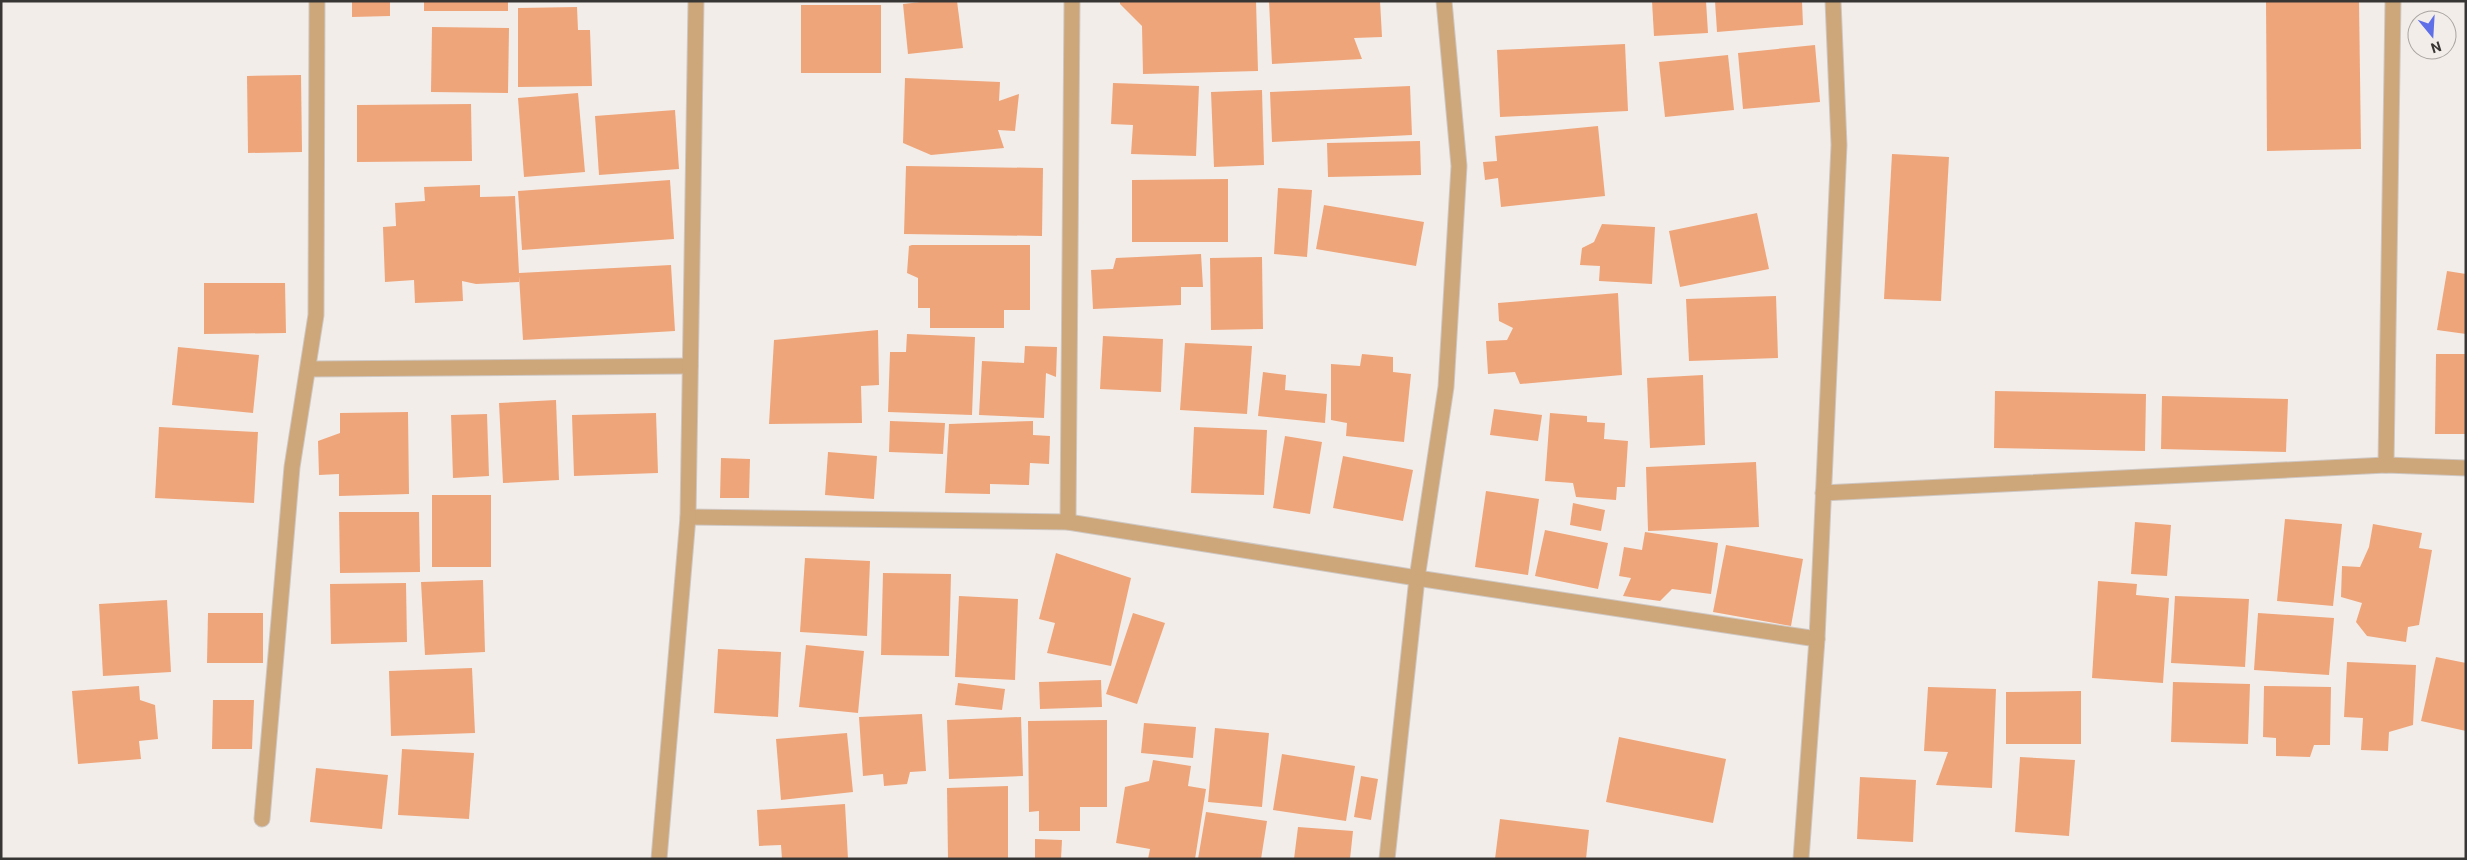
<svg xmlns="http://www.w3.org/2000/svg" width="2467" height="860" font-family="Roboto,sans-serif">
<rect width="100%" height="100%" fill="#f3ede9"/>
<g fill="#efa57a">
<polygon points="352,1 390,1 390,16 352,17"/>
<rect x="424" y="1" width="84" height="10"/>
<polygon points="930,1 957,1 963,48 908,54 903,4"/>
<polygon points="1120,1 1256,1 1258,71 1143,74 1142,26 1120,4"/>
<polygon points="1269,1 1380,1 1382,37 1354,38 1362,59 1272,64"/>
<polygon points="1652,1 1706,1 1708,33 1654,36"/>
<polygon points="1715,1 1802,1 1803,25 1717,32"/>
<polygon points="2266,1 2359,1 2361,149 2267,151"/>
<rect x="801" y="5" width="80" height="68"/>
<polygon points="577,7 578,30 590,30 592,86 518,87 518,8"/>
<polygon points="432,27 509,28 508,93 431,92"/>
<polygon points="1625,44 1628,111 1500,117 1497,50"/>
<polygon points="1815,45 1820,102 1743,109 1738,53"/>
<polygon points="1728,55 1734,110 1665,117 1659,62"/>
<polygon points="301,75 302,152 248,153 247,76"/>
<polygon points="905,78 1000,82 999,101 1019,94 1015,131 998,130 1004,148 931,155 903,143"/>
<polygon points="1113,83 1199,86 1196,156 1131,154 1133,125 1111,124"/>
<polygon points="1410,86 1412,135 1272,142 1270,92"/>
<polygon points="1262,90 1264,165 1214,167 1211,92"/>
<polygon points="578,93 585,172 524,177 518,98"/>
<polygon points="471,104 472,161 357,162 357,105"/>
<polygon points="675,110 679,169 599,175 595,116"/>
<polygon points="1598,126 1605,196 1501,207 1498,178 1485,180 1483,162 1497,161 1495,136"/>
<polygon points="1420,141 1421,175 1328,177 1327,143"/>
<polygon points="1892,154 1949,157 1941,301 1884,299"/>
<polygon points="906,166 1043,168 1042,236 904,234"/>
<polygon points="1228,179 1228,242 1132,242 1132,180"/>
<polygon points="670,180 674,239 522,250 518,191"/>
<polygon points="480,185 480,197 515,196 519,273 671,265 675,331 523,340 519,276 519,282 476,284 462,281 463,301 415,303 414,280 385,282 383,227 396,226 395,203 425,201 424,187"/>
<polygon points="1278,188 1312,190 1307,257 1274,254"/>
<polygon points="1324,205 1424,222 1416,266 1316,249"/>
<polygon points="1757,213 1769,269 1680,287 1669,231"/>
<polygon points="1602,224 1655,227 1652,284 1599,281 1600,266 1580,265 1582,248 1594,242"/>
<polygon points="912,245 1030,245 1030,310 1004,310 1004,328 930,328 930,308 918,308 918,278 907,273 909,246"/>
<polygon points="1201,254 1203,287 1181,287 1181,305 1093,309 1091,270 1113,269 1116,258"/>
<polygon points="1262,257 1263,329 1211,330 1210,258"/>
<polygon points="2447,271 2466,274 2466,334 2437,330"/>
<polygon points="204,283 285,283 286,333 204,334"/>
<polygon points="1618,293 1622,375 1520,384 1515,372 1488,374 1486,341 1507,340 1513,328 1499,321 1498,303"/>
<polygon points="1776,296 1778,358 1689,361 1686,299"/>
<polygon points="878,330 879,385 861,386 862,423 769,424 774,340"/>
<polygon points="907,334 975,337 972,415 888,412 890,352 906,352"/>
<polygon points="1103,336 1163,339 1161,392 1100,389"/>
<polygon points="1185,343 1252,346 1247,414 1180,410"/>
<polygon points="1025,346 1057,347 1056,377 1046,373 1044,418 979,415 982,361 1024,363"/>
<polygon points="178,347 259,355 253,413 172,405"/>
<polygon points="1362,354 1393,357 1393,372 1411,374 1404,442 1346,436 1347,423 1331,420 1331,364 1360,366"/>
<polygon points="2436,354 2466,354 2466,434 2435,434"/>
<polygon points="1263,372 1286,375 1285,390 1327,394 1325,423 1258,416"/>
<polygon points="1703,375 1705,445 1650,448 1647,378"/>
<polygon points="1995,391 2146,394 2145,451 1994,448"/>
<polygon points="2162,396 2288,399 2286,452 2161,449"/>
<polygon points="556,400 559,480 503,483 499,403"/>
<polygon points="1494,409 1542,415 1538,441 1490,435"/>
<polygon points="408,412 409,494 339,496 339,474 319,475 318,441 340,433 340,413"/>
<polygon points="656,413 658,473 574,476 572,415"/>
<polygon points="1550,413 1587,416 1587,422 1605,423 1604,439 1628,441 1625,487 1617,487 1616,500 1576,497 1573,483 1545,481"/>
<polygon points="487,414 489,476 453,478 451,415"/>
<polygon points="890,421 945,423 943,454 889,452"/>
<polygon points="1033,421 1033,435 1050,436 1049,464 1030,463 1029,485 990,484 990,494 945,493 949,424"/>
<polygon points="159,427 258,432 254,503 155,498"/>
<polygon points="1194,427 1267,430 1264,495 1191,493"/>
<polygon points="1285,436 1322,442 1310,514 1273,508"/>
<polygon points="828,452 877,456 874,499 825,495"/>
<polygon points="1343,456 1413,470 1403,521 1333,508"/>
<polygon points="721,458 750,459 749,498 720,498"/>
<polygon points="1756,462 1759,527 1648,531 1646,467"/>
<polygon points="1486,491 1539,499 1528,575 1475,567"/>
<rect x="432" y="495" width="59" height="72"/>
<polygon points="1573,503 1605,510 1601,531 1570,525"/>
<polygon points="339,512 419,512 420,572 340,573"/>
<polygon points="2285,519 2342,524 2333,606 2277,601"/>
<polygon points="2135,522 2171,525 2167,576 2131,574"/>
<polygon points="2373,524 2422,533 2419,548 2432,550 2419,625 2408,627 2406,642 2367,636 2356,622 2362,603 2341,597 2342,566 2360,567 2369,547"/>
<polygon points="1545,530 1608,543 1598,589 1535,576"/>
<polygon points="1645,532 1718,543 1711,594 1672,589 1660,601 1623,596 1631,578 1619,576 1624,547 1642,550"/>
<polygon points="1726,545 1803,559 1791,626 1713,612"/>
<polygon points="1056,553 1131,578 1111,666 1047,653 1055,623 1039,619"/>
<polygon points="805,558 870,561 867,636 800,632"/>
<polygon points="883,573 951,574 949,656 881,655"/>
<polygon points="483,580 485,652 425,655 421,582"/>
<polygon points="2098,581 2137,584 2136,595 2169,598 2163,683 2092,678"/>
<polygon points="406,583 407,642 331,644 330,584"/>
<polygon points="959,596 1018,599 1015,680 955,677"/>
<polygon points="2175,596 2249,599 2245,667 2171,663"/>
<polygon points="167,600 171,672 103,676 99,604"/>
<polygon points="208,613 263,613 263,663 207,663"/>
<polygon points="1133,613 1165,623 1137,704 1106,694"/>
<polygon points="2258,613 2334,618 2329,675 2254,670"/>
<polygon points="806,645 864,651 858,713 799,707"/>
<polygon points="718,649 781,652 778,717 714,713"/>
<polygon points="2436,657 2466,663 2466,731 2421,721"/>
<polygon points="2347,662 2416,665 2413,725 2389,732 2388,751 2361,750 2363,718 2344,717"/>
<polygon points="472,668 475,733 391,736 389,671"/>
<polygon points="1101,680 1102,707 1040,709 1039,682"/>
<polygon points="2173,682 2250,684 2248,744 2171,742"/>
<polygon points="958,683 1005,689 1002,710 955,705"/>
<polygon points="139,686 140,700 155,705 158,739 139,741 141,759 78,764 72,691"/>
<polygon points="2264,686 2331,687 2330,745 2314,745 2310,757 2276,756 2276,738 2263,737"/>
<polygon points="1928,687 1996,689 1992,788 1936,785 1948,752 1924,751"/>
<polygon points="2081,691 2081,744 2006,744 2006,692"/>
<polygon points="213,700 254,700 252,749 212,749"/>
<polygon points="922,714 926,771 910,772 907,784 884,786 883,774 863,776 859,717"/>
<polygon points="1021,717 1023,776 949,779 947,720"/>
<polygon points="1107,720 1107,807 1080,807 1080,831 1039,831 1039,811 1029,812 1028,721"/>
<polygon points="1144,723 1196,727 1193,758 1141,753"/>
<polygon points="1215,728 1269,733 1262,807 1208,802"/>
<polygon points="847,733 853,792 781,800 776,739"/>
<polygon points="1619,737 1726,759 1713,823 1606,802"/>
<polygon points="402,749 474,753 469,819 398,815"/>
<polygon points="1282,754 1355,766 1346,821 1273,810"/>
<polygon points="2020,757 2075,760 2069,836 2015,832"/>
<polygon points="1153,760 1191,766 1188,786 1206,789 1195,859 1148,859 1150,849 1116,843 1125,787 1149,781"/>
<polygon points="316,768 388,775 382,829 310,822"/>
<polygon points="1361,776 1378,779 1371,820 1354,817"/>
<polygon points="1860,777 1916,780 1913,842 1857,839"/>
<polygon points="1008,786 1008,859 948,859 947,788"/>
<polygon points="845,804 848,859 782,859 781,845 759,846 757,810"/>
<polygon points="1206,812 1267,821 1261,859 1198,859"/>
<polygon points="1500,819 1589,830 1586,859 1495,859"/>
<polygon points="1298,827 1353,831 1350,859 1294,859"/>
<polygon points="1035,839 1062,840 1061,859 1035,859"/>
</g>
<g fill="none" stroke-linecap="round" stroke-linejoin="round">
<defs>
<g id="minor">
<polyline points="308,369 690,366"/>
<polyline points="2386,465 2393,1"/>
<polyline points="1823,493 2386,465 2466,468"/>
<polyline points="688,517 1068,522 1417,578 1817,639"/>
<polyline points="1068,522 1072,1"/>
<polyline points="262,819 292,467 316,315 317,1"/>
<polyline points="659,859 688,517 696,1"/>
<polyline points="1387,859 1417,578 1446,387 1459,166 1444,1"/>
<polyline points="1801,859 1817,639 1839,145 1833,1"/>
</g>
</defs>
<use href="#minor" stroke="#cec8c5" stroke-width="17"/>
<use href="#minor" stroke="#cda67a" stroke-width="15"/>
</g>
<rect width="2467" height="860" fill="none" stroke="#383634" stroke-width="5"/>
<g transform="translate(2432 35) rotate(162)"><circle r="24" fill="#f3ede9" stroke="#a8a4a1"/>
<path d="M0-4L9 19L0 12L-9 19Z" fill="#5f6fe7"/>
<text y="-8" font-size="14" font-weight="bold" text-anchor="middle" fill="#383634">N</text>
</g>
</svg>
